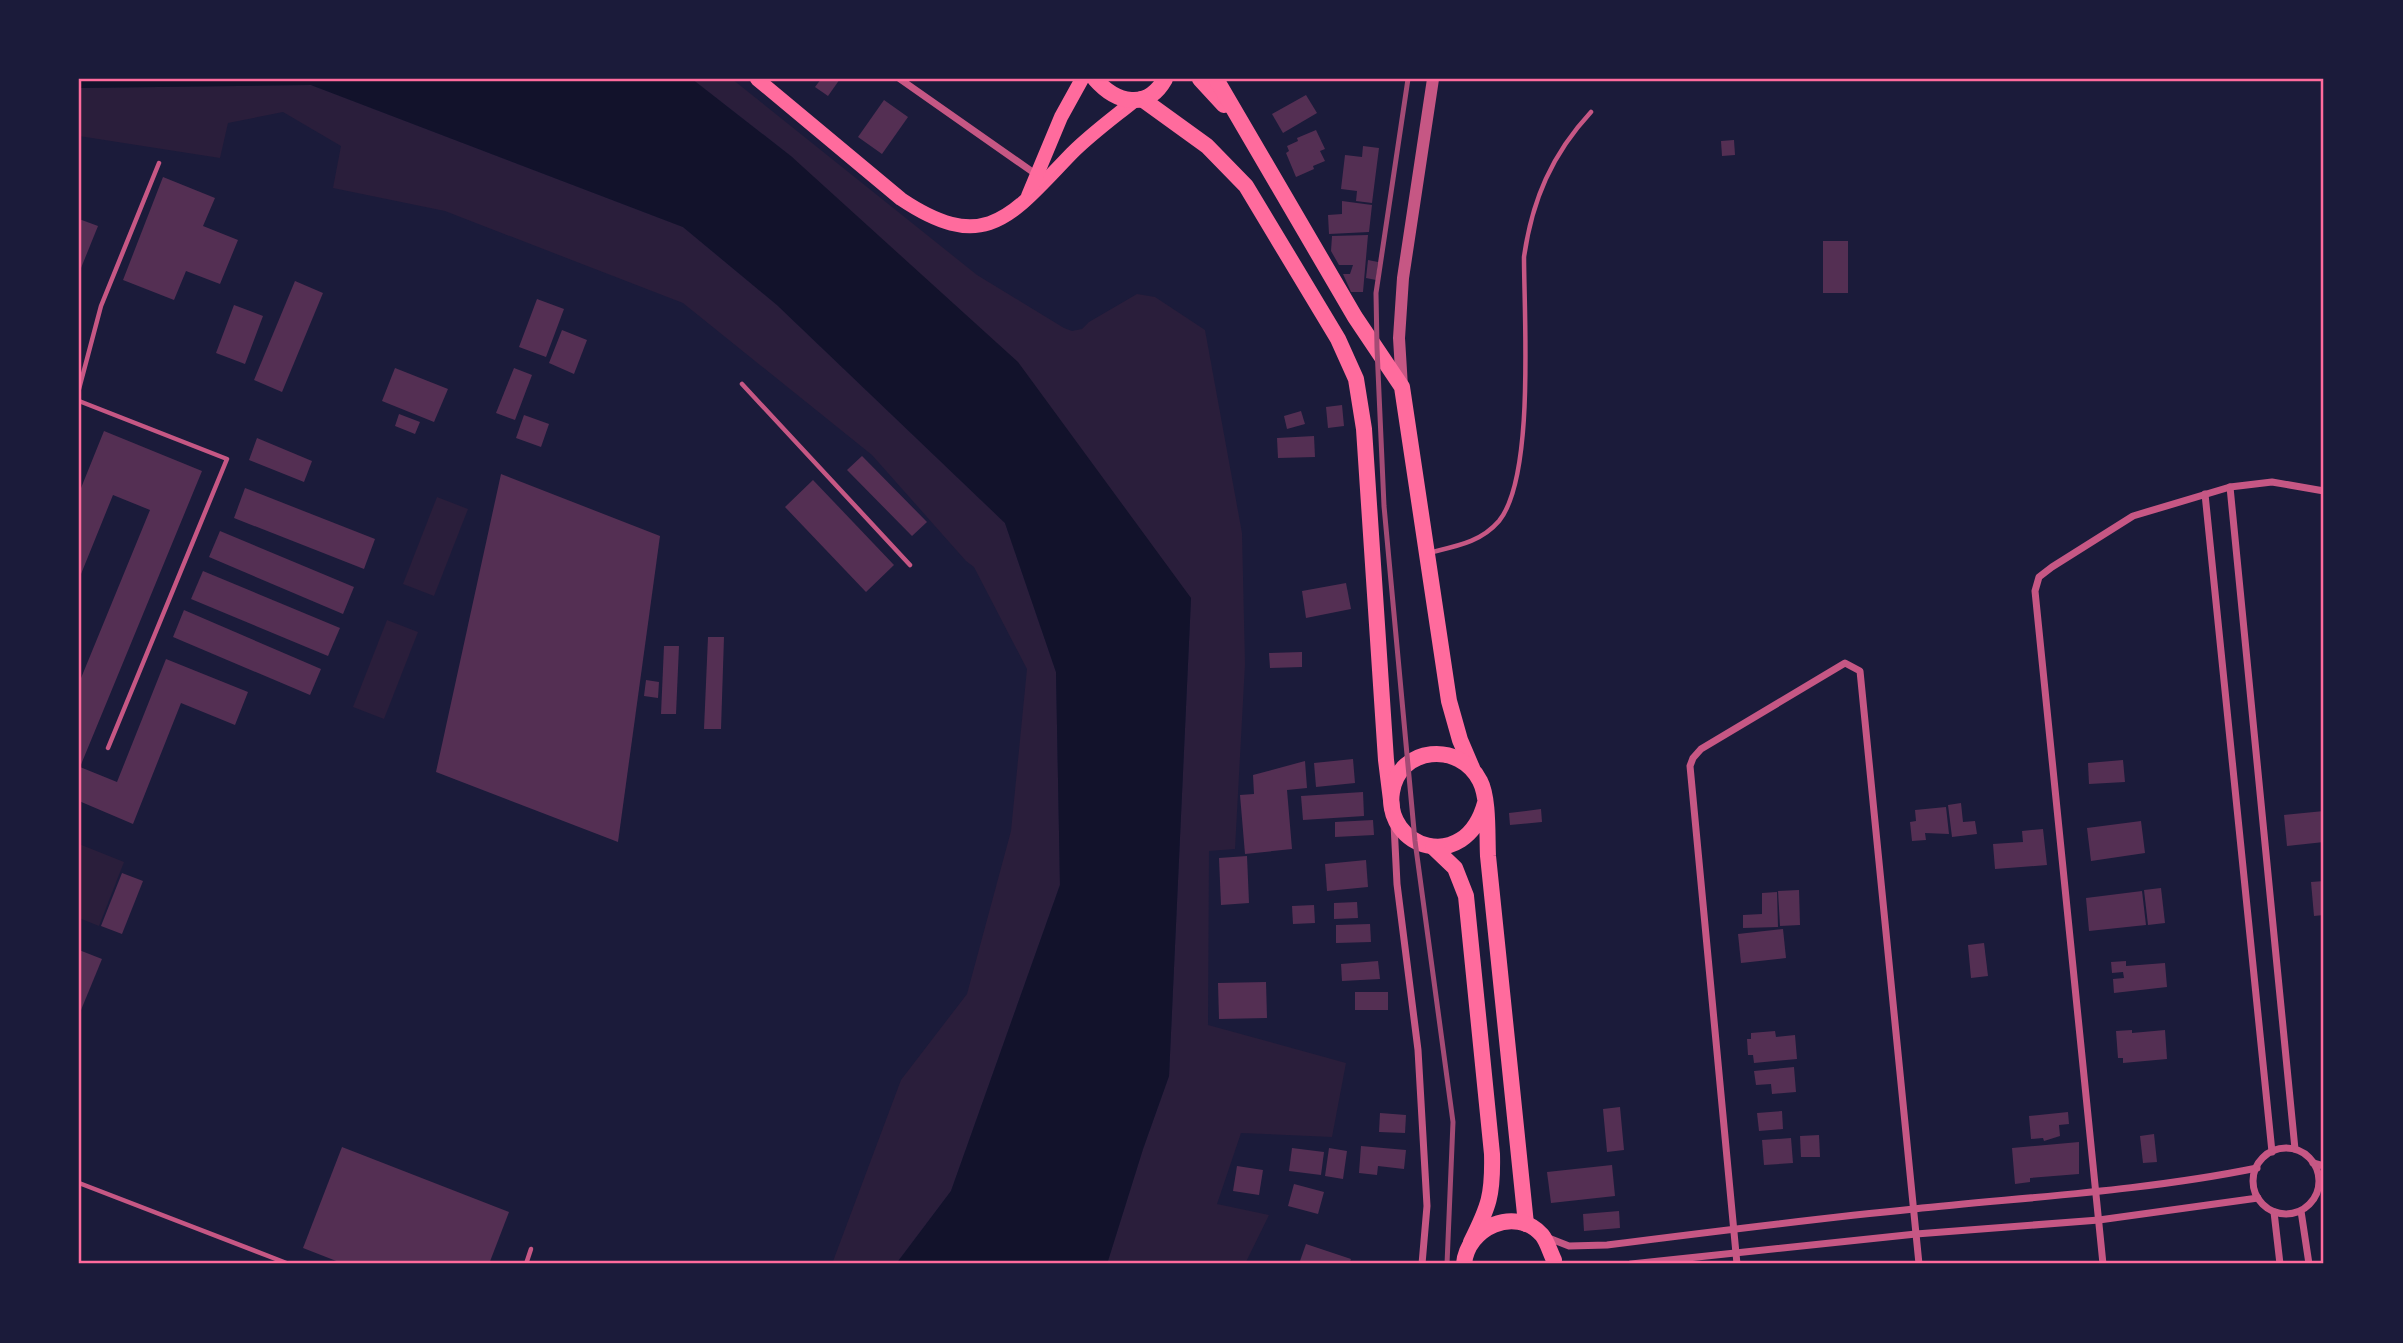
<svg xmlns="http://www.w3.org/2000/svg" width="2403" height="1343" font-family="Overpass,sans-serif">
<rect width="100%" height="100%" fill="#1b1b3a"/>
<g fill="#2a1e3b">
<polygon points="692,79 732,79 977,275 1064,328 1072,331 1082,329 1089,322 1137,294 1155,297 1205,330 1242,533 1245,664 1235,849 1209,851 1208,1025 1346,1063 1332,1137 1241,1133 1217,1204 1269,1215 1245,1264 1107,1264 1143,1149 1169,1076 1191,598 792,157"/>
<polygon points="311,85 683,227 777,305 1005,523 1056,672 1060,885 951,1191 896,1264 832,1264 901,1080 967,994 1011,831 1027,669 974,567 966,561 872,455 683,303 445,211 333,188 341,146 283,112 228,123 220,158 79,136 79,88"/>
<polygon points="437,497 468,509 434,596 403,584"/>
<polygon points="387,620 418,632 384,719 353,707"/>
<polygon points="79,844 124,862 99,926 79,918"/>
</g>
<polygon fill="#12122b" points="79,79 692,79 792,157 1018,362 1191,598 1169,1076 1143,1149 1107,1264 896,1264 951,1191 1060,885 1056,672 1005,523 777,305 683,227 311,85 79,88"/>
<g fill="#542f53">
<polygon points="821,79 840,79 828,96 815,87"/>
<polygon points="1306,95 1317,113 1283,133 1272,114"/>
<polygon points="884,100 908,117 882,154 858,137"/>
<polygon points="1316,130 1325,149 1320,151 1325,161 1313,166 1314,169 1296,177 1286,153 1289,151 1287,146 1298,141 1297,138"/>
<polygon points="1734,140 1735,155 1722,156 1721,141"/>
<polygon points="1363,146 1379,148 1372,203 1356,201 1357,191 1341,189 1345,155 1362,157"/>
<polygon points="163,177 215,198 203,226 238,240 220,284 186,271 174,300 123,280"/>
<polygon points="1342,201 1372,205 1369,232 1329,234 1328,215 1342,214"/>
<polygon points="79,219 98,226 79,273"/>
<polygon points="1368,235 1363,292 1351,292 1343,274 1350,274 1353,265 1339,265 1331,251 1332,236"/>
<rect x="1823" y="241" width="25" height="52"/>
<polygon points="1368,260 1378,262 1376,280 1366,278"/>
<polygon points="295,281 323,293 282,392 254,380"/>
<polygon points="537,299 564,309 546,357 519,347"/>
<polygon points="234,305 263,316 245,364 216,353"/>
<polygon points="562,330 587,340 574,374 549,363"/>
<polygon points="395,368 448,389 434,422 382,401"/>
<polygon points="514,368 532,375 515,420 496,413"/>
<polygon points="1342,405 1344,426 1328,428 1326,407"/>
<polygon points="1301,411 1305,424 1287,429 1284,416"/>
<polygon points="399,414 420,422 415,434 395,426"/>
<polygon points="524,415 549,424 541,447 516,438"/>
<polygon points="104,431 202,471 80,767 117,782 166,659 248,692 235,725 181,703 133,824 79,801 79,683 150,510 113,495 79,579 79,493"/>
<polygon points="1314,436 1315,457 1278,458 1277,438"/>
<polygon points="257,438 312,461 304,482 249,460"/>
<polygon points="862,456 927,522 912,536 847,470"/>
<polygon points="501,474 660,536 618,842 436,772"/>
<polygon points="813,480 894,565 866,592 785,507"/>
<polygon points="245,488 375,539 364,569 234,518"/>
<polygon points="220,531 354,587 343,614 209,557"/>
<polygon points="203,571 340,628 328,656 191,599"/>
<polygon points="1346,583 1351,609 1306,618 1302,591"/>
<polygon points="184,610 321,669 310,695 173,637"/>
<polygon points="708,637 724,637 721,729 704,729"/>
<polygon points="664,646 679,646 676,714 661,714"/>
<polygon points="1302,652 1302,667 1270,668 1269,653"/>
<polygon points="646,680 659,682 658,698 644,696"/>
<polygon points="1353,759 1355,783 1316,787 1314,763"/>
<polygon points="2123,760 2125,782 2089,784 2088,763"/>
<polygon points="1305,761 1307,788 1287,790 1292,849 1245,854 1240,795 1254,794 1253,775"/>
<polygon points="1363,792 1364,816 1303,820 1301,796"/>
<polygon points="1961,803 1963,822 1975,821 1977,834 1952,837 1948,805"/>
<polygon points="1946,807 1949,834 1925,833 1926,840 1912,841 1910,822 1916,821 1915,810"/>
<polygon points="1541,809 1542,822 1510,825 1509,813"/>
<polygon points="2324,811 2324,842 2287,846 2284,815"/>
<polygon points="1373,820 1374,835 1335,837 1335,822"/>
<polygon points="2141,821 2145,853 2091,861 2087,828"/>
<polygon points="2043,829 2047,865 1995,869 1993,844 2023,842 2022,831"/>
<polygon points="1247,856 1249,903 1221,905 1219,858"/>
<polygon points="1366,860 1368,887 1327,891 1325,864"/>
<polygon points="122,873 143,881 122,934 101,926"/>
<polygon points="2324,881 2324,915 2314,916 2311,882"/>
<polygon points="2161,888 2165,923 2148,925 2144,890"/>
<polygon points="1799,890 1800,925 1780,926 1778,891"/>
<polygon points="2142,891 2146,925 2089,931 2086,898"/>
<polygon points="1777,892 1778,927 1743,928 1743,915 1762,914 1762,893"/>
<polygon points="1357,902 1358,918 1334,919 1334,903"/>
<polygon points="1314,905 1315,923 1293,924 1292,906"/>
<polygon points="1370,924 1371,942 1336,943 1336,925"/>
<polygon points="1783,929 1786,958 1741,963 1738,934"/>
<polygon points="1984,943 1988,976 1971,978 1968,945"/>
<polygon points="79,950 102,959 81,1010 79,1009"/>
<polygon points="1378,961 1380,979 1342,981 1341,964"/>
<polygon points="2126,961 2126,966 2165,963 2167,987 2114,993 2113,979 2124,978 2123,972 2112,973 2111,962"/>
<polygon points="1266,982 1267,1018 1219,1019 1218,983"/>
<rect x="1355" y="992" width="33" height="18"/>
<polygon points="2132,1030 2132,1033 2165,1030 2167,1059 2123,1063 2123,1058 2118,1058 2116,1031"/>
<polygon points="1775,1031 1776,1037 1795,1035 1797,1059 1754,1063 1753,1055 1748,1055 1747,1039 1751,1039 1751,1033"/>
<polygon points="1794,1067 1796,1092 1772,1094 1771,1084 1756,1085 1754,1071"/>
<polygon points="1620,1107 1624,1150 1607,1152 1603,1109"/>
<polygon points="1782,1111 1783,1129 1759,1131 1757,1113"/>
<polygon points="2068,1112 2069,1124 2059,1125 2060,1136 2044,1141 2043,1138 2031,1139 2029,1116"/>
<polygon points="1380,1113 1406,1115 1405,1133 1379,1132"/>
<polygon points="2154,1134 2157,1162 2143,1163 2140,1136"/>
<polygon points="1819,1135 1820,1157 1801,1157 1800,1136"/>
<polygon points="1791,1138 1793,1163 1764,1165 1762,1140"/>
<polygon points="2079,1142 2079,1174 2030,1178 2030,1182 2015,1184 2012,1148"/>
<polygon points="1361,1146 1406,1150 1404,1169 1378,1166 1377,1175 1359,1173"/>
<polygon points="342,1147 509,1212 489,1264 344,1264 303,1248"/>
<polygon points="1292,1148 1324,1152 1321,1175 1289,1171"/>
<polygon points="1329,1148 1347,1151 1343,1179 1325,1176"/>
<polygon points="1612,1165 1615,1196 1551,1203 1547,1172"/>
<polygon points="1237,1166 1263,1170 1259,1195 1233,1191"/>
<polygon points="1294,1184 1324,1192 1318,1214 1288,1206"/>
<polygon points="1619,1211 1620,1228 1584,1231 1583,1214"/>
<polygon points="1306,1244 1351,1259 1349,1264 1309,1264 1300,1261"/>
</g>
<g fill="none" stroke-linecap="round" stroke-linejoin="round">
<g stroke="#c65784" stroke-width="4.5">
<polyline points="742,384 910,565"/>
<polyline points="79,389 101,306 159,163"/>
<polyline points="79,401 227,459 108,748"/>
<path d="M1432 552C1457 546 1481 542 1499 521 1535 477 1524 317 1524 257 1532 200 1552 154 1591 112"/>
<polyline points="79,1183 289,1264"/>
<polyline points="526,1264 531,1249"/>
</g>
<g stroke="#c65784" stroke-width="7">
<polyline points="900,79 1037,175"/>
<polyline points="2230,487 2295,1149"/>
<polyline points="2205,494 2272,1152"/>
<polyline points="1394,824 1397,884 1418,1050 1427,1206 1422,1264"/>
<circle cx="2286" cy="1181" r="33"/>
<polyline points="2313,1163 2324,1166"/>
<polyline points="2301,1211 2309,1264"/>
<polyline points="2274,1212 2280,1264"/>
<path d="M1546 1237 1569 1246 1607 1245C1709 1232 1811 1219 1914 1209 2028 1197 2144 1191 2257 1168"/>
<polyline points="1631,1264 1916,1234 2099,1220 2258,1198"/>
<polyline points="1737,1264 1690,766 1693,758 1701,749 1845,663 1860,671 1919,1264"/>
<polyline points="2103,1264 2035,591 2039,577 2052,567 2133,516 2230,487 2272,482 2324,491"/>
</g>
<polyline stroke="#c65784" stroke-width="12" points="1402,387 1399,338 1403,278 1433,79"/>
<g stroke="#ff6b9d" stroke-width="14">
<path d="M757 79 901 199C986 256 1012 215 1072 153 1091 134 1113 118 1134 101"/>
<polyline points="1028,196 1061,117 1082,79"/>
</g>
<g stroke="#ff6b9d" stroke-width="16">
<path d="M1095 79C1116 103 1147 111 1165 79"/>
<polyline points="1200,79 1224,105"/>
<polyline points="1216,79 1355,317 1402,387 1449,701 1460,740 1472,768"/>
<polyline points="1142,99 1207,146 1246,186 1338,339 1356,379 1364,429 1386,760 1392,808"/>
<path d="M1485 803C1465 876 1383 847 1392 792 1399 746 1460 741 1480 781 1489 798 1487 836 1488 856L1526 1224"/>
<path d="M1433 847 1455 868 1466 896 1492 1154C1493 1195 1489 1206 1471 1242"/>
<path d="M1464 1264C1467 1228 1515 1205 1542 1235 1547 1241 1550 1252 1554 1260L1553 1264"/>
</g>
<polyline stroke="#a44b75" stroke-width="5" points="1408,79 1376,293 1377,348 1384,506 1415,841 1453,1122 1447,1264"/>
</g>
<rect width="2403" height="1343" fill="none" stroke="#1b1b3a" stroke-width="161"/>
<rect x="80" y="80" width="2242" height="1182" fill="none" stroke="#ff6b9d" stroke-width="2.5"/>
</svg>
